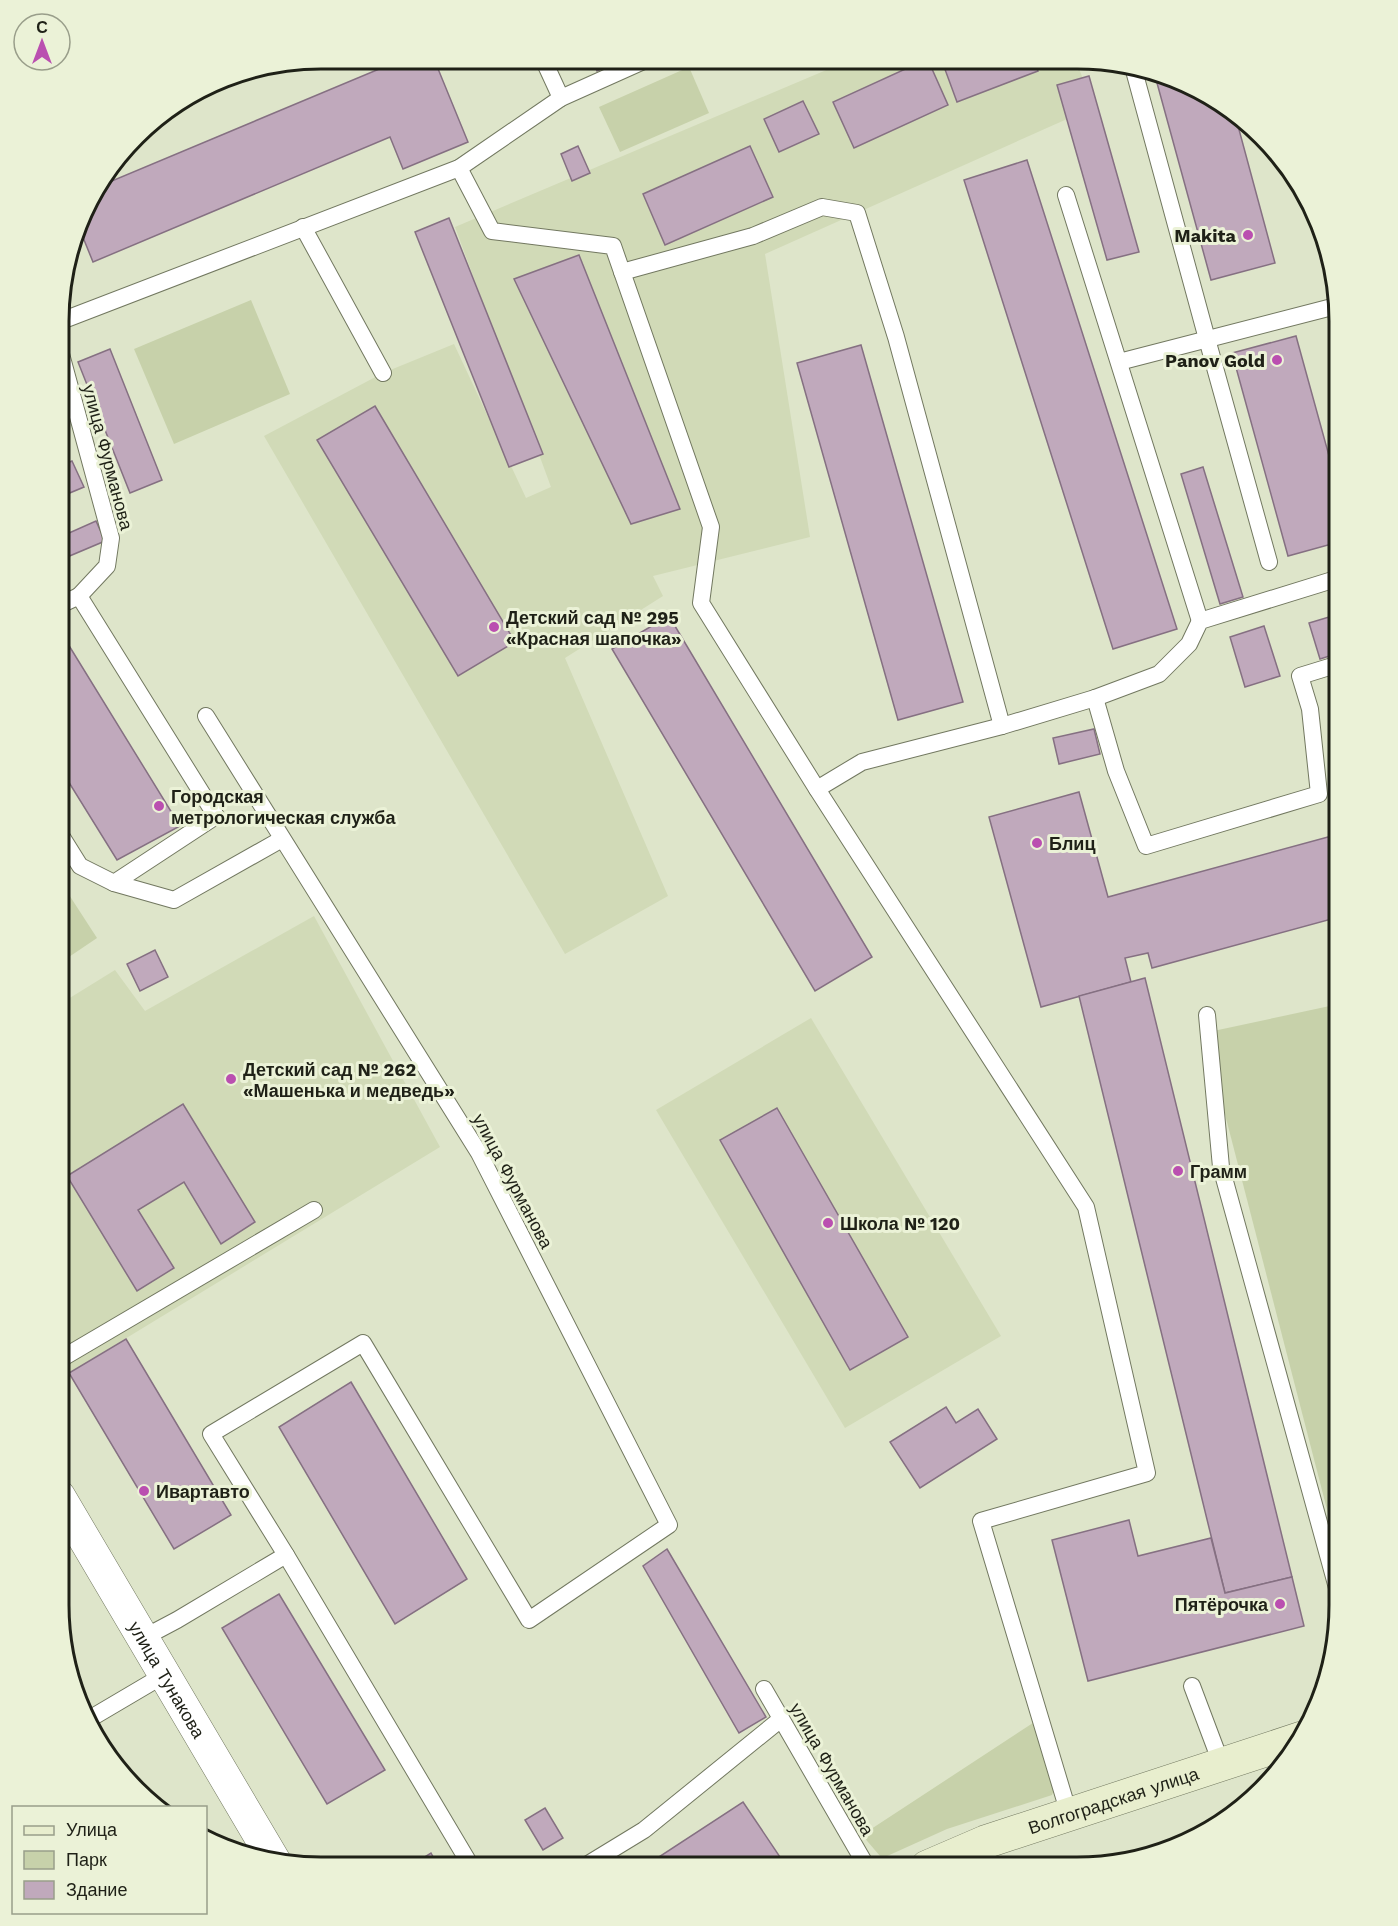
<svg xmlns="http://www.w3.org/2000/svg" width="1398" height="1926" font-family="'Work Sans',sans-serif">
<rect width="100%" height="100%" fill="#dee5ca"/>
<g fill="#d1dab7">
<polygon points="850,60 1076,61 1094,107 765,254 810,537 653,576 663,596 565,658 668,896 565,954 264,436 383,373 454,344 526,498 551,487 455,227"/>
<polygon points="314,916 440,1147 69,1373 59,1357 60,1004 115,970 145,1011"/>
<polygon points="811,1018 1001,1336 845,1428 656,1110"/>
</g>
<g fill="#c7d1aa">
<polygon points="689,67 709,113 620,152 599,107"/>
<polygon points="251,300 290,394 174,444 134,349"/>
<polygon points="62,884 97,938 60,963 60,885"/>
<polygon points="1339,1004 1339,1556 1204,1033"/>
<polygon points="1036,1721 1054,1790 1052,1795 947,1829 885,1857 880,1856 862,1835"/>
</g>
<g fill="#c0a9bc" stroke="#857082" stroke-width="1.5">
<polygon points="403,59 434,59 468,142 403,169 390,137 93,262 80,230 95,188"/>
<polygon points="592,59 625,59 597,71"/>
<polygon points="925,60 928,60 948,105 854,148 833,102"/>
<polygon points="952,60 1034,61 1038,71 957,102 943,64"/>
<polygon points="1154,72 1177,78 1234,111 1275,263 1211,280"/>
<polygon points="1089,76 1139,252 1107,260 1057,85"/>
<polygon points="803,101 819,134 779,152 764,119"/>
<polygon points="578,146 590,173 572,181 561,154"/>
<polygon points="750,146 773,197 665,245 643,194"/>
<polygon points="1027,160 1177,629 1113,649 964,180"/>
<polygon points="449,218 543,454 509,467 415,232"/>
<polygon points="579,255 680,509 631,524 514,279"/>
<polygon points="1296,336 1339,492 1339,542 1288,556 1232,353"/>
<polygon points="861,345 963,702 898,720 797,363"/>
<polygon points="110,349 162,480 130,493 78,362"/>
<polygon points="375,406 515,642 458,676 317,440"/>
<polygon points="72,461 84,487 60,497 60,466"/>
<polygon points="1203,467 1243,597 1220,604 1181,474"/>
<polygon points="96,521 105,541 60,560 60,537"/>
<polygon points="1339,614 1339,653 1320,659 1309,623"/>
<polygon points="669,616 872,957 815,991 612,649"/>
<polygon points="1264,626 1280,676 1245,687 1230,637"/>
<polygon points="60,631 180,826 117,860 60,768"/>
<polygon points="1339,693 1339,731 1330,696"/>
<polygon points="1094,729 1100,754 1059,764 1053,738"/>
<polygon points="1079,792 1108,897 1339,834 1339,917 1152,968 1148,953 1125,958 1131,982 1041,1007 989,817"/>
<polygon points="155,950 168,977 140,991 127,964"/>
<polygon points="1145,978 1292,1577 1225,1593 1079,996"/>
<polygon points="183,1104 255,1222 221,1244 184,1182 138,1210 174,1268 137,1291 67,1176"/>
<polygon points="777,1108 908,1337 850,1370 720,1140"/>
<polygon points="126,1339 231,1515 174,1549 69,1373"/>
<polygon points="351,1382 467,1579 395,1624 279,1427"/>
<polygon points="946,1407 956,1423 978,1409 997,1439 920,1488 890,1442"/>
<polygon points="1129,1520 1138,1556 1211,1538 1225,1593 1292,1577 1304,1626 1088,1681 1052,1540"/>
<polygon points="667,1549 766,1717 739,1733 643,1566"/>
<polygon points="279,1594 385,1770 327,1804 222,1628"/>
<polygon points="743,1802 780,1857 765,1867 645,1866"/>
<polygon points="545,1808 563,1838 543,1850 525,1820"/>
<polygon points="431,1853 438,1866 410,1866"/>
</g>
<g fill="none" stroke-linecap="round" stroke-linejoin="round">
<defs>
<g id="service">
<polyline points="543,59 561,98"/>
<polyline points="1133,67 1207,339 1269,562"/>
<polyline points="459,168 492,231 613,246 711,527 701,603 817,789 1086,1207 1147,1473 981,1521 1069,1814"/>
<polyline points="1066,195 1200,621"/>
<polyline points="303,227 383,373"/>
<polyline points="622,272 753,236 822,207 857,213 896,337 1002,726"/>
<polyline points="61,321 459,168 561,98 648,59"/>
<polyline points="61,354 111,538 107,566 79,596"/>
<polyline points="1119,362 1336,306"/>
<polyline points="1095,698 1116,771 1146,846 1319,794 1310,709 1300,676 1339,664"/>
<polyline points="206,716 479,1153 669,1525 529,1620 363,1343 211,1434 286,1555 471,1866"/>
<polyline points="817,789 862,762 1002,726 1095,698 1159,674 1189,644 1200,621 1339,578"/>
<polyline points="60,834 80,866 114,883 216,816 79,596 60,605"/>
<polyline points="114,883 174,900 282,839"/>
<polyline points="1207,1015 1221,1167 1339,1595"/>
<polyline points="59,1360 314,1210"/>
<polyline points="143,1638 177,1620 286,1555"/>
<polyline points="1192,1686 1221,1763"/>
<polyline points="764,1689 867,1867"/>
<polyline points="86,1721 164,1675"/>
<polyline points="585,1866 644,1830 781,1719"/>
</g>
<g id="minor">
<path id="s1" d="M59 1496 275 1862"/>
</g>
<g id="secondary">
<path id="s2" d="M927 1867 985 1842 1302 1738"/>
</g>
</defs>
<use href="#service" stroke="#727860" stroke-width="18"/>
<use href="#minor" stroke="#727860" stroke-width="33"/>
<use href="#secondary" stroke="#727860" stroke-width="34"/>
<use href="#service" stroke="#fff" stroke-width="16"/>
<use href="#minor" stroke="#fff" stroke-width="32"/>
<use href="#secondary" stroke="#e8eece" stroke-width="33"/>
</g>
<g fill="#ba4fb0" stroke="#ebf2d7" stroke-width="2">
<circle cx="1248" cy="235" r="6"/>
<circle cx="1277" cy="360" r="6"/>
<circle cx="494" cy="627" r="6"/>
<circle cx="159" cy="806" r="6"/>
<circle cx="1037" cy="843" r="6"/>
<circle cx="231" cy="1079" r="6"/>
<circle cx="1178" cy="1171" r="6"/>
<circle cx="828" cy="1223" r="6"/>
<circle cx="144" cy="1491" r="6"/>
<circle cx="1280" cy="1604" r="6"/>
</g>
<g text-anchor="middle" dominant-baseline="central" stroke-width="6" stroke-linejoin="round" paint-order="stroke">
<g font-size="18" font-weight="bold" fill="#1f2117" stroke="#ebf2d7" text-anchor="start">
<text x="1236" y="235" text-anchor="end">Makita</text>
<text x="1265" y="360" text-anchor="end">Panov Gold</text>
<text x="506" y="617">Детский сад № 295<tspan x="506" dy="21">«Красная шапочка»</tspan></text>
<text x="171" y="796">Городская<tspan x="171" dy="21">метрологическая служба</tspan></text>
<text x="1049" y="843">Блиц</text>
<text x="243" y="1069">Детский сад № 262<tspan x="243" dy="21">«Машенька и медведь»</tspan></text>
<text x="1190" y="1171">Грамм</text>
<text x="840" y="1223">Школа № 120</text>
<text x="156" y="1491">Ивартавто</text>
<text x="1268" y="1604" text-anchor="end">Пятёрочка</text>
</g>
<g font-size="18" fill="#1f2117" stroke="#ebf2d7">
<text transform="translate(108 457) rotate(75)">улица Фурманова</text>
<text transform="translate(513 1181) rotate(62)">улица Фурманова</text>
<text stroke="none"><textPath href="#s1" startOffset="213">улица Тунакова</textPath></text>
<text transform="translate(832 1769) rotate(60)">улица Фурманова</text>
<text stroke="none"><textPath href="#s2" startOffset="198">Волгоградская улица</textPath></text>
</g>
</g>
<path d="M0 0H1398V1926H0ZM321 69H1077A252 252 0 0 1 1329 321V1605A252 252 0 0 1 1077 1857H321A252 252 0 0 1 69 1605V321A252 252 0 0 1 321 69Z" fill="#ebf2d7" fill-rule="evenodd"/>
<path fill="none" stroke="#1f2117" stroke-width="3" d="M321 69H1077A252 252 0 0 1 1329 321V1605A252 252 0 0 1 1077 1857H321A252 252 0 0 1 69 1605V321A252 252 0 0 1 321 69Z"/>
<rect x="12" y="1806" width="195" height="108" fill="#ebf2d7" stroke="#999e8a" stroke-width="1.5"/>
<rect x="24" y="1826" width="30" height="9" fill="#e8eece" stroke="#999e8a" stroke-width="1.5"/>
<text x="66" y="1836" font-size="18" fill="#1f2117">Улица</text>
<rect x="24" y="1851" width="30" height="18" fill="#c7d1aa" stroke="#999e8a" stroke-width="1.5"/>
<text x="66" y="1866" font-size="18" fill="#1f2117">Парк</text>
<rect x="24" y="1881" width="30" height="18" fill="#c0a9bc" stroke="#999e8a" stroke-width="1.5"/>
<text x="66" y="1896" font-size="18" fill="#1f2117">Здание</text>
<g transform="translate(42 42)"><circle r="28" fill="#ebf2d7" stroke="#999e8a" stroke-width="1.5"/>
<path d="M0-4.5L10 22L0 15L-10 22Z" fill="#ba4fb0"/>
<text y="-9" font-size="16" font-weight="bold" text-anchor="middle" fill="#1f2117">С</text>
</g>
</svg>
